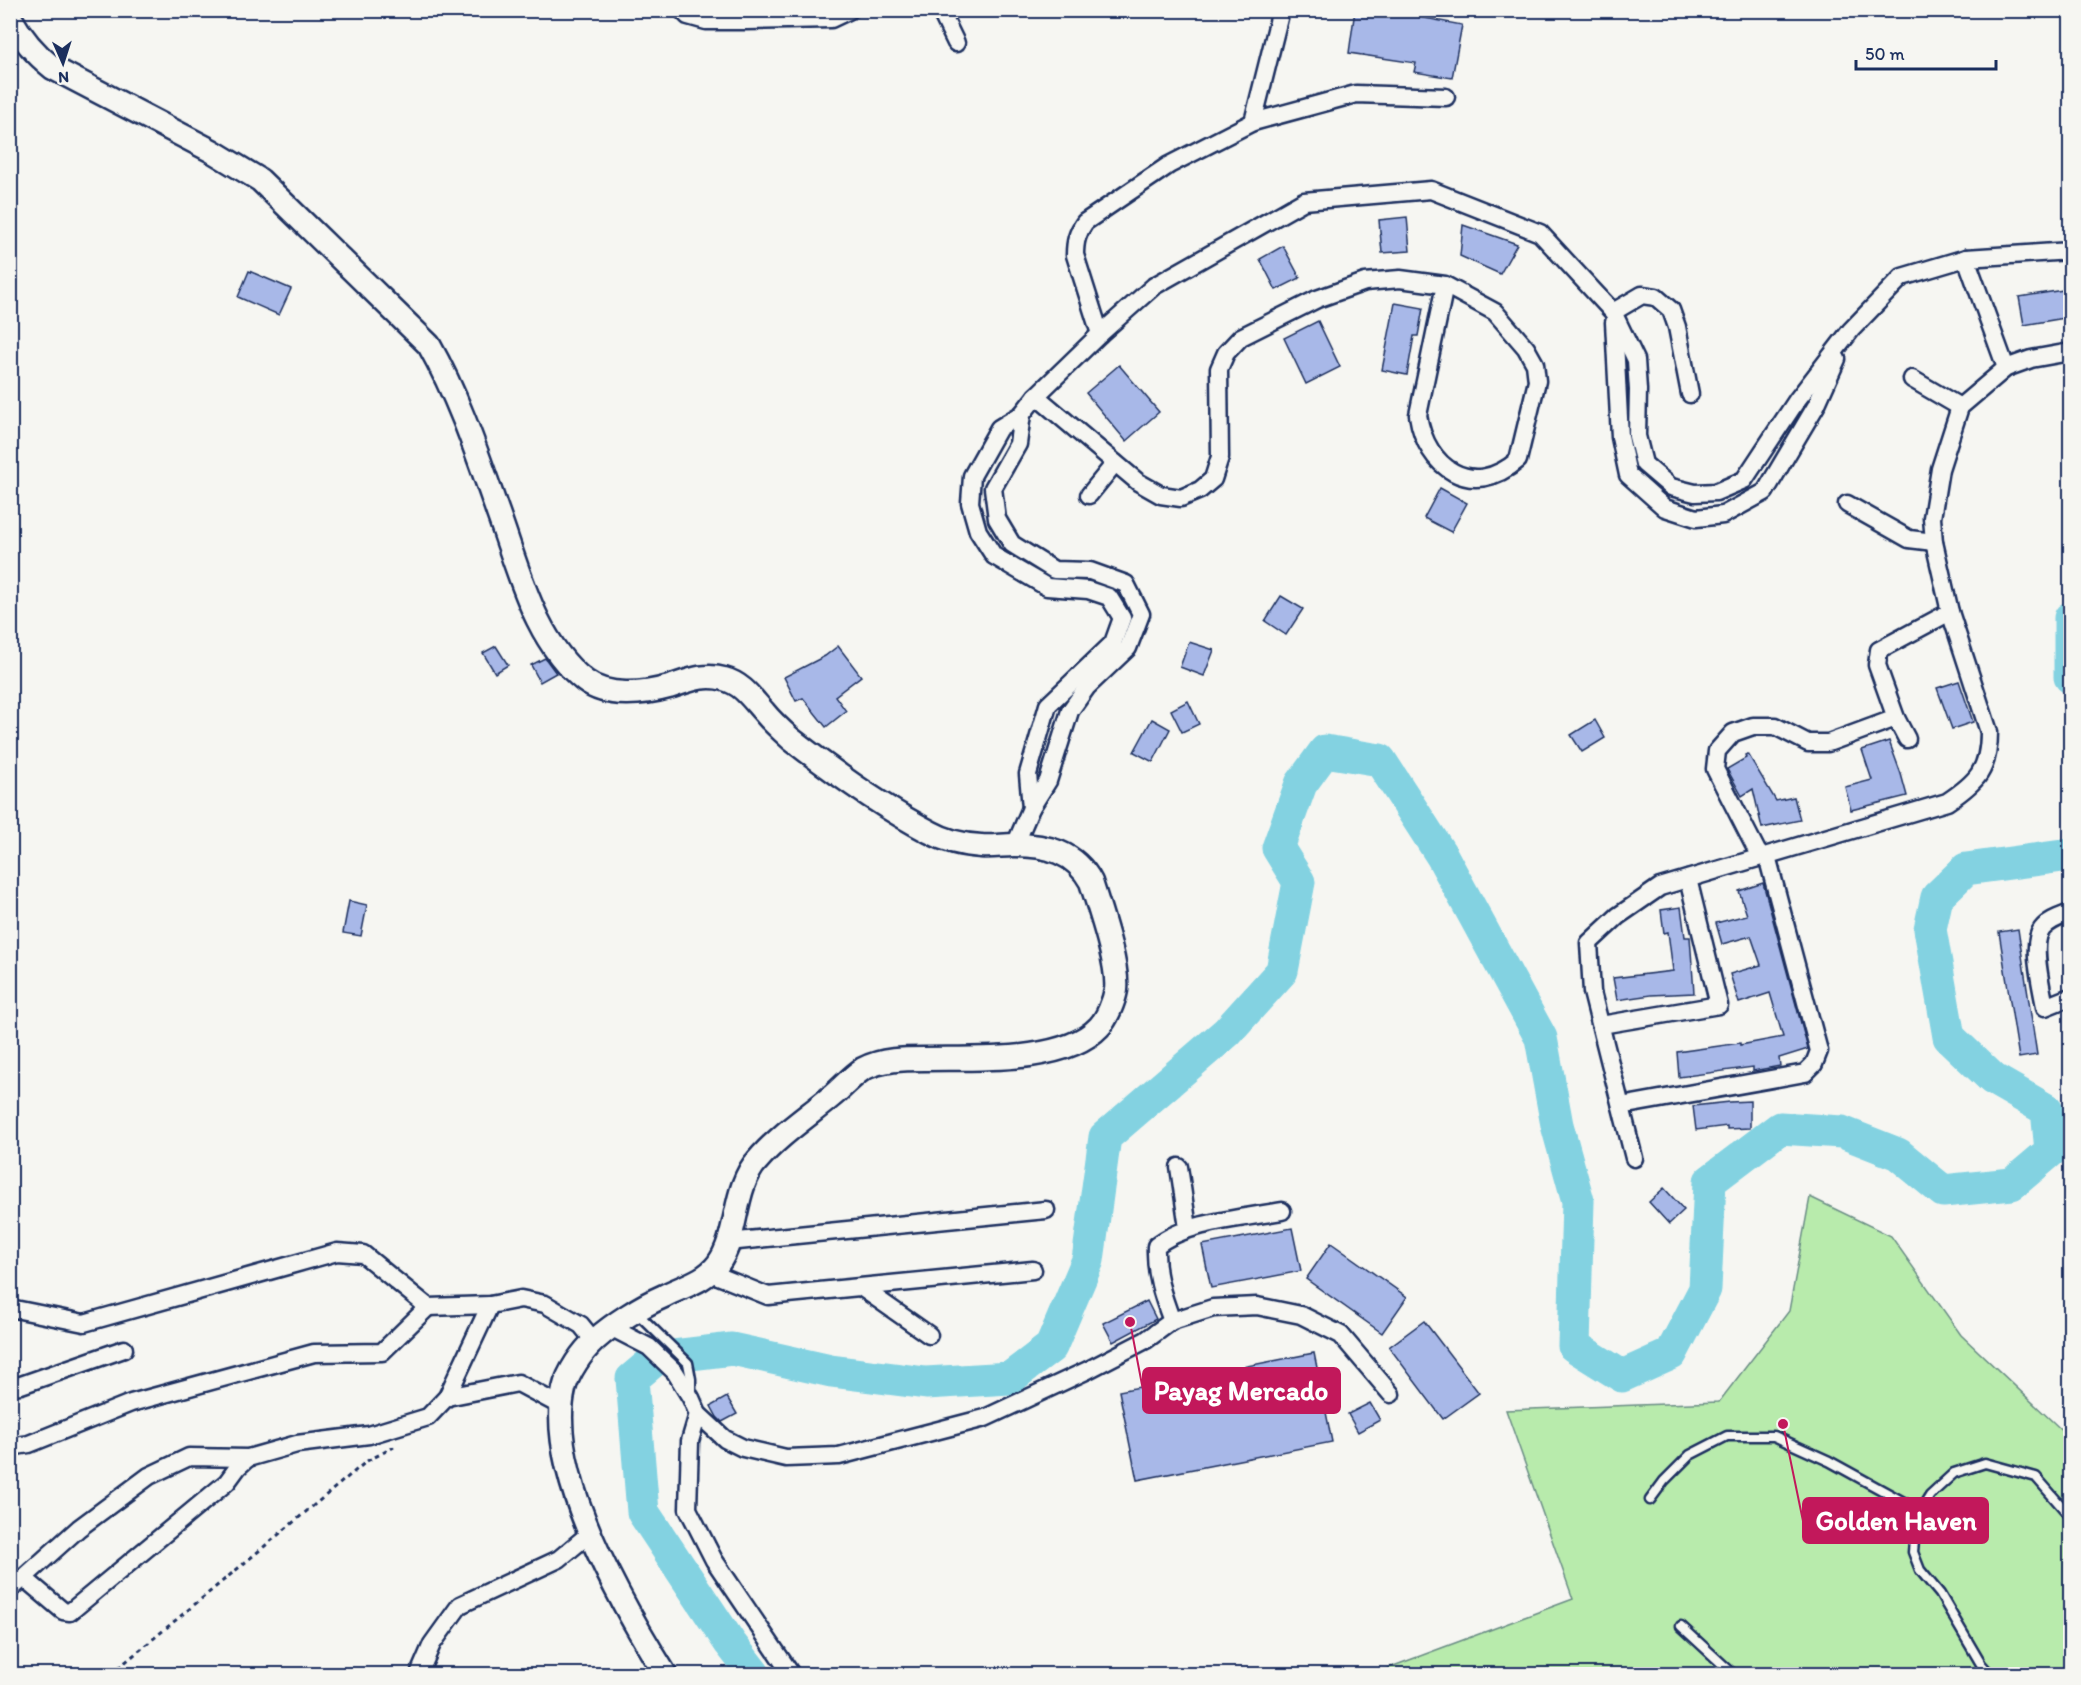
<svg xmlns="http://www.w3.org/2000/svg" width="2081" height="1685" font-family="Itim,sans-serif">
<rect width="100%" height="100%" fill="#f6f6f2"/>
<filter id="ink" filterUnits="userSpaceOnUse"><feTurbulence type="fractalNoise" baseFrequency=".0167" numOctaves="2"/><feDisplacementMap in="SourceGraphic" scale="12" xChannelSelector="R" yChannelSelector="G"/><feConvolveMatrix kernelMatrix="1 2 1 2 8 2 1 2 1" color-interpolation-filters="sRGB"/></filter>
<g filter="url(#ink)">
<polygon fill="#b8ebac" stroke="#6a8d85" stroke-width="1.5" points="1810,1197 1891,1236 1961,1335 2070,1438 2070,1674 1372,1674 1573,1599 1506,1410 1719,1402 1789,1311"/>
<g fill="none" stroke-linecap="round" stroke-linejoin="round">
<g stroke="#83d2e1" stroke-width="33">
<polyline points="2070,618 2070,677"/>
<polyline points="754,1674 730,1643 643,1512 632,1379 657,1358 732,1349 831,1371 926,1383 1010,1378 1051,1347 1088,1260 1105,1137 1227,1032 1282,971 1299,882 1278,848 1301,784 1325,751 1380,760 1442,856 1541,1038 1557,1125 1578,1201 1574,1346 1622,1376 1671,1354 1705,1289 1710,1181 1780,1128 1842,1132 1898,1154 1943,1191 2012,1184 2051,1151 2047,1110 1993,1079 1949,1037 1930,929 1937,897 1966,869 2070,855"/>
</g>
</g>
<g fill="#a8b8e8" stroke="#1b2f5e" stroke-width="1.5">
<polygon points="1355,10 1403,10 1419,13 1419,17 1462,25 1452,78 1414,72 1416,63 1349,53"/>
<polygon points="1407,217 1410,251 1382,253 1379,220"/>
<polygon points="1463,225 1517,244 1500,274 1460,256"/>
<polygon points="1283,246 1300,278 1276,290 1260,259"/>
<polygon points="249,271 291,289 279,315 238,297"/>
<polygon points="2070,289 2070,317 2024,325 2019,297"/>
<polygon points="1395,303 1423,308 1418,336 1414,336 1407,375 1382,370"/>
<polygon points="1318,321 1340,367 1306,384 1284,338"/>
<polygon points="1119,365 1159,412 1126,441 1086,393"/>
<polygon points="1440,488 1467,503 1451,532 1424,518"/>
<polygon points="1281,596 1303,609 1286,635 1265,621"/>
<polygon points="1189,642 1214,650 1204,676 1180,667"/>
<polygon points="496,646 508,665 495,673 483,653"/>
<polygon points="838,646 861,676 835,696 846,711 826,727 803,698 796,701 784,677 825,656"/>
<polygon points="545,658 556,673 540,682 531,665"/>
<polygon points="1959,681 1973,722 1952,729 1937,688"/>
<polygon points="1188,701 1199,724 1182,732 1171,710"/>
<polygon points="1152,719 1170,729 1153,762 1134,752"/>
<polygon points="1595,720 1605,738 1582,752 1571,735"/>
<polygon points="1889,741 1901,774 1907,796 1851,810 1845,787 1872,780 1862,750"/>
<polygon points="1748,754 1776,801 1794,797 1800,820 1762,828 1753,789 1742,796 1727,769 1746,758 1745,755"/>
<polygon points="1763,883 1808,1049 1779,1058 1780,1066 1753,1071 1753,1067 1679,1077 1677,1052 1740,1043 1740,1045 1783,1037 1770,993 1739,1003 1730,974 1761,965 1751,936 1722,944 1716,923 1747,915 1739,891"/>
<polygon points="349,901 367,905 361,936 343,933"/>
<polygon points="1681,907 1685,937 1690,937 1694,993 1651,995 1617,1000 1613,978 1673,971 1668,932 1664,933 1661,910"/>
<polygon points="2018,929 2037,1055 2019,1058 1999,932"/>
<polygon points="1750,1101 1750,1128 1727,1129 1727,1126 1696,1130 1693,1106 1730,1102"/>
<polygon points="1664,1188 1684,1210 1669,1224 1649,1202"/>
<polygon points="1292,1228 1301,1271 1211,1288 1202,1245"/>
<polygon points="1331,1243 1407,1297 1382,1333 1306,1279"/>
<polygon points="1147,1301 1156,1319 1113,1342 1103,1323"/>
<polygon points="1424,1321 1479,1393 1443,1419 1389,1347"/>
<polygon points="1314,1353 1332,1442 1137,1480 1119,1391"/>
<polygon points="727,1397 737,1414 722,1422 717,1417 711,1406"/>
<polygon points="1370,1403 1380,1420 1358,1432 1348,1414"/>
</g>
<g fill="none" stroke-linecap="round" stroke-linejoin="round">
<defs>
<g id="service">
<polyline points="636,1312 688,1363 691,1379 691,1394"/>
<polyline points="1650,1500 1664,1481 1690,1455 1727,1436 1774,1436 1829,1461 1920,1511"/>
<polyline points="1681,1626 1733,1674"/>
<polyline points="1990,1674 1981,1664 1940,1594 1920,1570 1913,1552 1915,1530 1920,1511 1930,1495 1954,1473 1985,1463 2036,1477 2070,1516"/>
</g>
<g id="minor">
<polyline points="682,10 688,16 706,21 746,21 831,19 850,10"/>
<polyline points="940,10 956,43"/>
<polyline points="1253,122 1281,10"/>
<polyline points="1966,258 2006,368"/>
<polyline points="1613,312 1642,295 1656,297 1671,310 1677,327 1690,394"/>
<polyline points="1614,322 1620,437 1628,475 1665,508 1696,518 1723,515 1765,492 1816,406 1837,359"/>
<path d="M1100 334 1075 255C1075 242 1077 233 1085 222L1169 165 1253 122 1356 94 1446 97"/>
<polyline points="1912,379 1960,407"/>
<path d="M1036 396 1138 482 1161 495 1181 498 1200 490 1213 479 1220 457 1219 369 1226 353 1241 337 1317 299 1365 282 1400 279 1445 285 1495 312 1526 348 1535 364 1537 381 1518 460C1472 500 1426 468 1418 415L1445 285"/>
<polyline points="1089,495 1115,463"/>
<polyline points="1847,504 1909,539 1934,542"/>
<polyline points="1907,739 1896,718 1877,665 1879,650 1950,612"/>
<polyline points="1031,808 1028,774 1048,705 1113,643 1122,618 1109,597 1088,590 1047,587 994,556 978,531 970,503 972,476 999,428 1022,414 1036,396 1100,334 1154,286 1304,201 1431,190 1540,233 1613,312 1636,360 1638,390 1637,436 1644,464 1671,487 1695,493 1716,492 1744,480 1797,400 1851,330 1902,277 1966,258 2070,251"/>
<polyline points="1015,845 1031,808 1048,781 1070,711 1087,687 1128,648 1141,614 1126,584 1090,571 1054,570 1012,544 997,519 993,488 1018,444 1022,414"/>
<polyline points="1760,857 1715,769 1717,751 1733,733 1753,726 1775,726 1808,743 1828,743 1896,718"/>
<path d="M2070 913C2060 917 2049 920 2042 929 2030 944 2042 988 2045 1007L2070 997"/>
<polyline points="1601,1025 1719,1005 1688,879"/>
<polyline points="1621,1106 1805,1073 1814,1064 1819,1051 1767,856"/>
<path d="M1634 1158 1592 992 1589 943 1618 916 1660 887 1947 802C1977 782 1989 770 1989 732L1950 612 1934 542 1932 518 1940 469 1960 407 2006 368 2031 359 2070 352"/>
<polyline points="1179,1167 1188,1228"/>
<polyline points="728,1242 1046,1210"/>
<polyline points="711,1273 768,1296 1033,1270"/>
<polyline points="862,1288 929,1335"/>
<polyline points="10,1308 84,1323 337,1252 363,1254 428,1307 490,1305 521,1299 545,1304 581,1325 594,1341"/>
<path d="M1172 1321C1162 1295 1155 1273 1156 1246 1185 1222 1244 1218 1282 1211"/>
<polyline points="612,1328 649,1347 675,1372 691,1398 698,1414 725,1439 743,1448 786,1458 839,1456 985,1418 1088,1370 1146,1340 1172,1321 1213,1308 1257,1306 1301,1315 1341,1335 1391,1394"/>
<polyline points="10,1386 21,1385 124,1349"/>
<polyline points="447,1397 518,1383 561,1406"/>
<polyline points="698,1414 690,1441 688,1509 714,1560 791,1674"/>
<polyline points="10,1447 29,1444 131,1403 314,1353 382,1352 428,1307"/>
<polyline points="24,1578 63,1611 70,1612 227,1482 238,1467 248,1458"/>
<polyline points="10,1590 79,1528 149,1476 189,1457 248,1458 297,1444 369,1435 428,1417 447,1397 490,1305"/>
<polyline points="419,1674 432,1644 460,1605 559,1559 589,1534"/>
</g>
<path id="secondary" d="M10 17C21 37 35 54 53 68L212 151 260 180 429 345C459 398 478 456 498 513 519 571 535 642 585 681 607 698 644 694 669 687 688 681 705 673 724 679 743 684 752 699 764 712 772 722 782 731 791 739 832 771 884 808 930 832 946 841 963 845 981 846 992 847 1003 845 1014 845 1047 845 1075 852 1091 882 1099 908 1119 965 1116 990 1114 1001 1107 1019 1099 1027 1064 1064 974 1058 925 1059 904 1059 882 1059 863 1069 852 1076 842 1088 832 1096 807 1117 778 1136 757 1161 751 1167 746 1178 743 1186 734 1211 734 1242 718 1264 704 1282 683 1286 664 1296 641 1306 613 1324 595 1340 582 1352 568 1372 564 1389 545 1472 622 1605 665 1674"/>
</defs>
<use href="#service" stroke="#1b2f5e" stroke-width="13"/>
<use href="#minor" stroke="#1b2f5e" stroke-width="21"/>
<use href="#secondary" stroke="#1b2f5e" stroke-width="27"/>
<polyline stroke="#1b2f5e" stroke-width="3" stroke-dasharray="4.5 4.5" stroke-linecap="butt" points="111,1674 367,1461 394,1447"/>
<use href="#service" stroke="#f6f6f2" stroke-width="8"/>
<use href="#minor" stroke="#f6f6f2" stroke-width="16"/>
<use href="#secondary" stroke="#f6f6f2" stroke-width="22"/>
</g>
</g>
<path fill="none" stroke="#c2185b" stroke-width="2" d="M1130 1322L1143 1390M1783 1424L1803 1521"/>
<g fill="#c2185b" stroke="#f6f6f2" stroke-width="2">
<circle cx="1130" cy="1322" r="6"/>
<circle cx="1783" cy="1424" r="6"/>
</g>
<g fill="#c2185b" stroke="#c2185b" stroke-width="2">
<rect x="1143" y="1368" width="197" height="45" rx="6"/>
<rect x="1803" y="1498" width="185" height="45" rx="6"/>
</g>
<g font-size="27" text-anchor="middle" font-weight="bold" fill="#fff">
<text x="1241" y="1400">Payag Mercado</text>
<text x="1896" y="1530">Golden Haven</text>
</g>
<rect width="2081" height="1685" fill="none" stroke="#f6f6f2" stroke-width="36"/>
<rect x="18" y="18" width="2045" height="1649" fill="none" stroke="#1b2f5e" stroke-width="2" filter="url(#ink)"/>
<g transform="translate(63 63) rotate(177)" stroke="#f6f6f2" stroke-width="4.5" paint-order="stroke">
<path d="M0-4.5L10 22L0 15L-10 22Z" fill="#1b2f5e"/>
<text y="-9" font-size="16" font-weight="bold" text-anchor="middle" fill="#1b2f5e">N</text>
</g>
<path d="M1856 60v9h140v-9" fill="none" stroke="#1b2f5e" stroke-width="3"/>
<text x="1865" y="60" font-size="18" fill="#1b2f5e" stroke="#f6f6f2" stroke-width="4.5" paint-order="stroke">50 m</text>
</svg>
